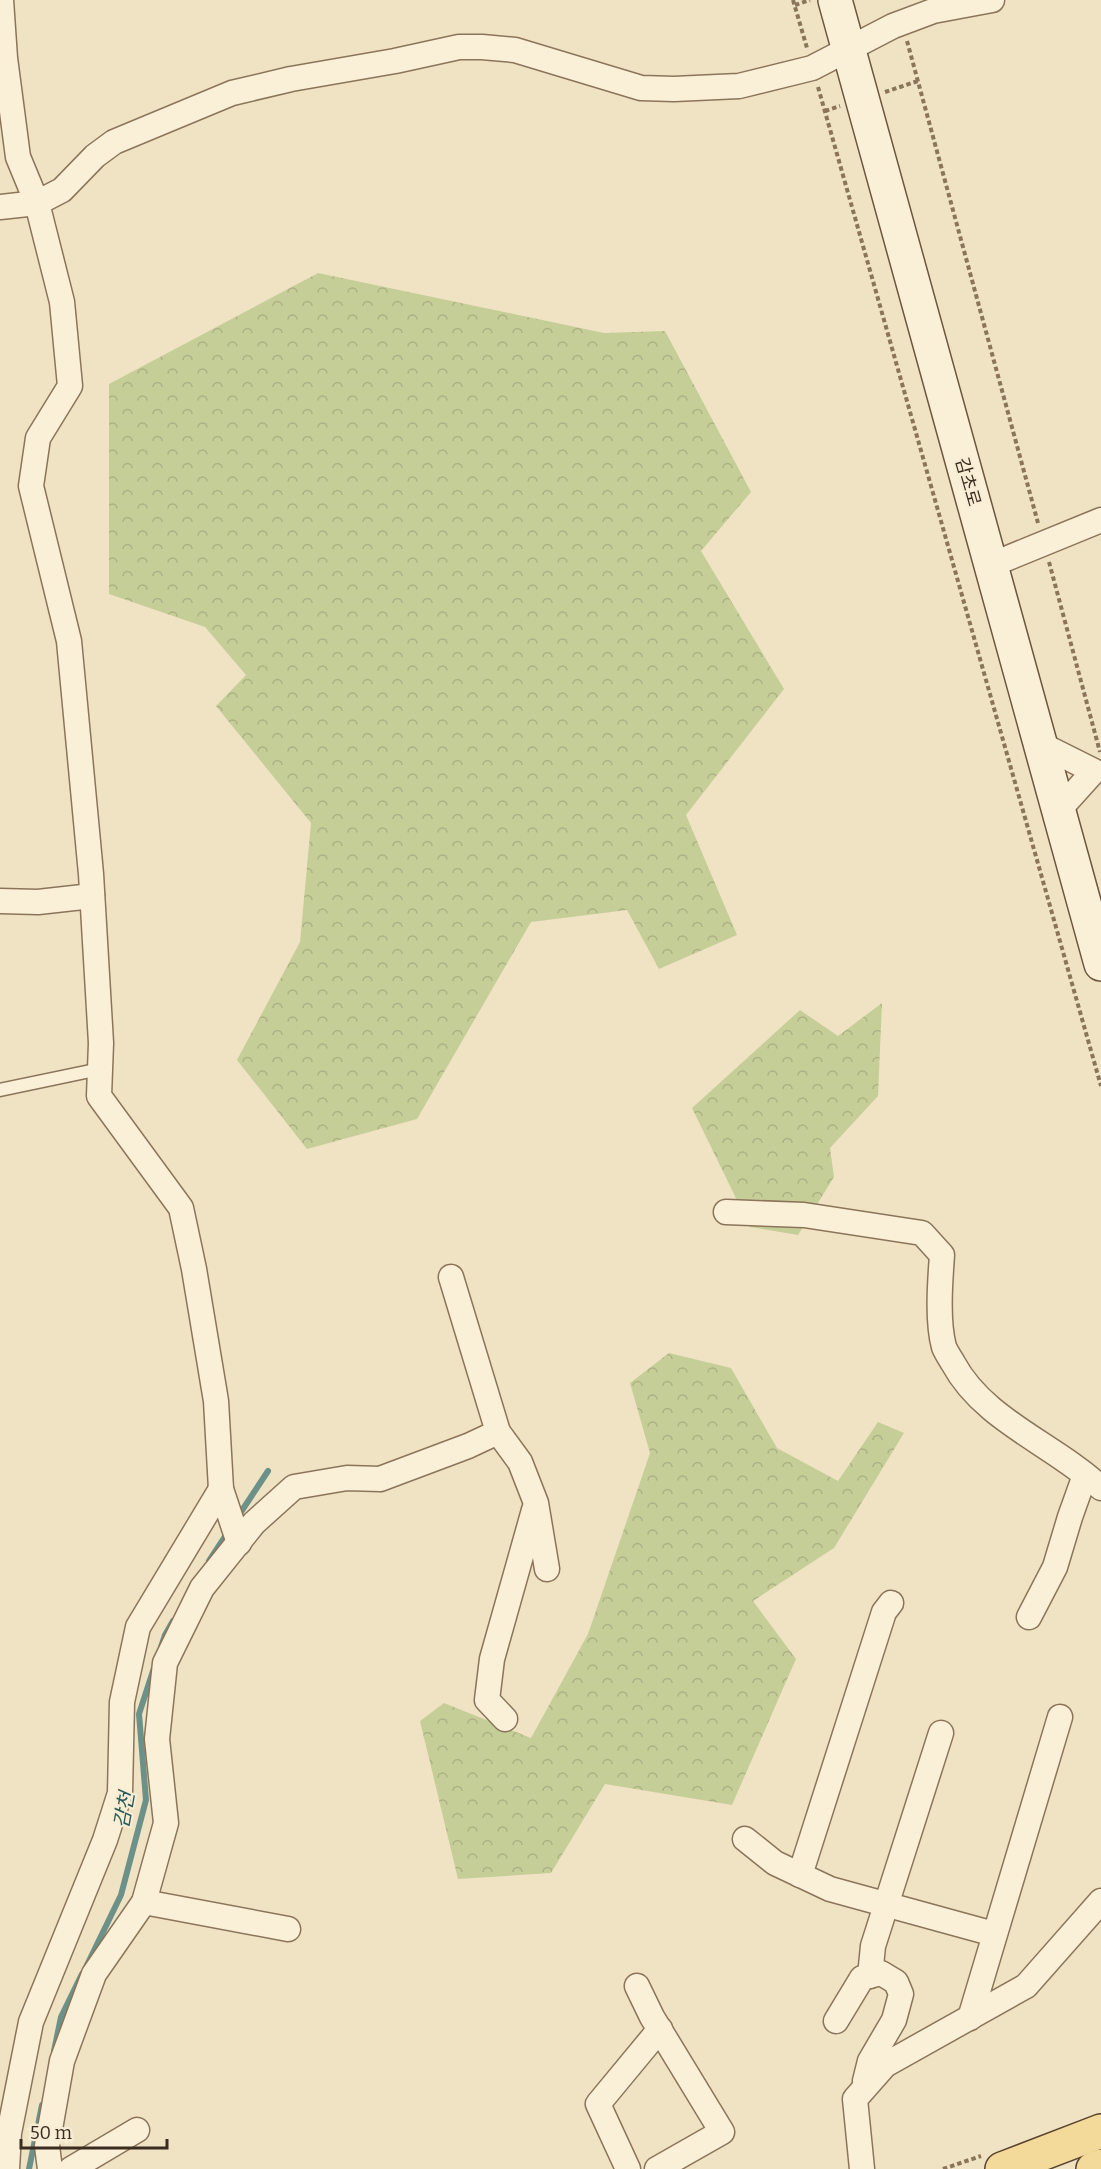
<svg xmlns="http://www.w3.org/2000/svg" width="1101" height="2169" font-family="Bitter,'Noto Sans KR',serif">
<defs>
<pattern id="forest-crowns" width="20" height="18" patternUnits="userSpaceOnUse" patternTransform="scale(1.5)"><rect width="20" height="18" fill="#c6ce98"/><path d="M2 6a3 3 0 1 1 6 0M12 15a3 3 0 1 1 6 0" fill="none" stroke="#abb183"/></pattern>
</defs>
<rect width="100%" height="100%" fill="#efe3c4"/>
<g fill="url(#forest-crowns)">
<polygon points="318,273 604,333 665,331 751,492 701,551 784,689 686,815 737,935 659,969 627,910 531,922 417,1119 307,1149 237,1060 300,942 311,823 216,706 246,675 205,627 109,594 109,384"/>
<polygon points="882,1003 878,1096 830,1148 834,1177 798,1235 750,1227 692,1108 800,1010 838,1036"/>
<polygon points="669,1353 731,1368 777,1448 838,1481 878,1422 904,1433 834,1548 753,1601 796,1659 732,1805 605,1784 551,1873 458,1879 420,1721 444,1703 531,1738 588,1634 650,1453 630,1383"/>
</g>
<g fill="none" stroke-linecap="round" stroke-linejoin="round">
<g stroke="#6c9189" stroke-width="6">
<polyline points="237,1518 268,1471"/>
<polyline points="209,1561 228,1532"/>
<polyline points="161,1647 165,1635 173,1621"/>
<polyline points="87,1965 121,1895 146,1800 139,1714 154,1668"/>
<polyline points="54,2051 61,2017 82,1974"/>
<polyline points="29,2169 42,2105"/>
</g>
<defs>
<polyline id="lane" points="0,1090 100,1069"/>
<g id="street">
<polyline points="1,0 5,58 18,157 37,203 62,302 70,386 38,438 31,486 69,641 91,874 101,1043 99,1096 181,1208 194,1269 216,1401 221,1489 239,1543"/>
<polyline points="0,207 37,203 62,190 95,156 114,142 232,93 291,79 395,61 459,47 482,47 515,50 641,88 674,89 739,86 812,68 893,26 933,11 992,0"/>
<polyline points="991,565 1101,520"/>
<polyline points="1040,744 1094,771 1058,811"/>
<polyline points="0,901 38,902 92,896"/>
<path d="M726 1212 804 1215 922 1233 942 1255C940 1282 937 1321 944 1347 946 1352 950 1358 953 1363 984 1421 1054 1444 1101 1488"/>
<polyline points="451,1277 498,1432 520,1462 536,1503 547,1569"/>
<polyline points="1029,1617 1055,1567 1070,1517 1085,1475"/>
<polyline points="505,1719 487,1700 492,1659 534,1510"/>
<polyline points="745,1839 775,1863 830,1889 994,1934"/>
<polyline points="800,1875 884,1612 891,1603"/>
<polyline points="144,1902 288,1929"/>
<polyline points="870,1976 873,1946 941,1733"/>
<polyline points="637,1986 652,2017 722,2132 657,2169"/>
<polyline points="970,2018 1060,1717"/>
<polyline points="836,2021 862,1978 881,1973 896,1982 901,1994 894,2020 870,2061 865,2081"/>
<polyline points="7,2169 9,2133 31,2022 105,1840 120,1793 122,1702 138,1627 221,1489"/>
<polyline points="50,2169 47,2146 62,2061 94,1974 144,1902 166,1823 157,1739 165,1663 202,1588 254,1523 294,1487 347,1478 380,1479 468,1446 498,1432"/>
<polyline points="71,2169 137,2130"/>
<polyline points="628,2169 598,2104 660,2029"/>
<polyline points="862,2169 855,2099 885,2065 1026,1986 1101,1901"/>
</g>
<polyline id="secondary" points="835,0 1101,964"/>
<g id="primary">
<polyline points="1002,2169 1101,2131"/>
<polyline points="1093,2169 1101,2166"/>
</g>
</defs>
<use href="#lane" stroke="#8b755a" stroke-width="15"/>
<use href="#street" stroke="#8b755a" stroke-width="27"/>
<use href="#secondary" stroke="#6c563d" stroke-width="36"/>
<use href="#primary" stroke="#58432e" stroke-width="36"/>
<g stroke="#8b755a" stroke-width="4" stroke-dasharray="4.5 3" stroke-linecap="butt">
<polyline points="793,0 807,48"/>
<polyline points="795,5 810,0"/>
<polyline points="907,41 1038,523"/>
<polyline points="818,87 1101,1086"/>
<polyline points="885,92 918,81"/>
<polyline points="825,111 840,106"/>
<polyline points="1049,562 1100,752"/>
<polyline points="943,2169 981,2156"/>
</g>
<use href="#lane" stroke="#faf0d8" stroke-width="12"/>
<use href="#street" stroke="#faf0d8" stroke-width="24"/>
<use href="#secondary" stroke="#faf0d8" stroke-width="33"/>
<use href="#primary" stroke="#f3da9b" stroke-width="33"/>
</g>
<g text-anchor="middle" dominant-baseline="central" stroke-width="4.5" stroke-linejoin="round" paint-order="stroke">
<g font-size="18" fill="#3a2c1e" stroke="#f6edd4">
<text transform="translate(968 482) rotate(74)">감초로</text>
</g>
<g font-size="20" font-style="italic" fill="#2d5a58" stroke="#f6edd4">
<text transform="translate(124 1810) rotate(-80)">감천</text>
</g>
</g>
<path d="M21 2139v9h146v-9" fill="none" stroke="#3a2c1e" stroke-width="3"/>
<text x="30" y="2139" font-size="18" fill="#3a2c1e" stroke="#f6edd4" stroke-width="4.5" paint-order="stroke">50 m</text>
</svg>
